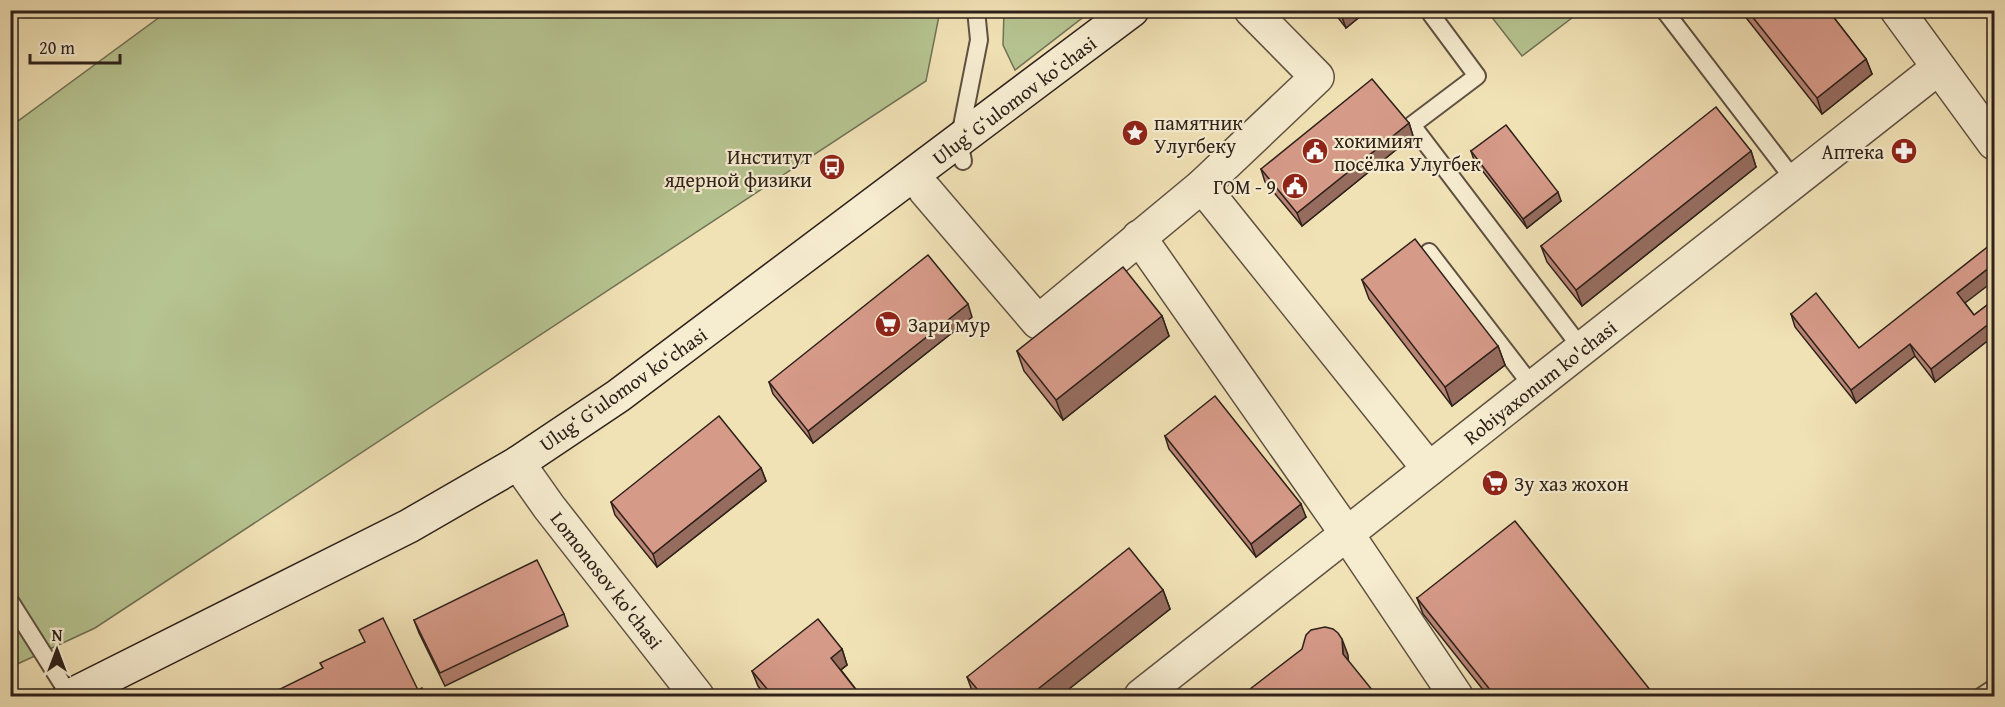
<svg xmlns="http://www.w3.org/2000/svg" width="2005" height="707" font-family="'Gentium Book Plus',serif">
<rect width="100%" height="100%" fill="#f1e2b6"/>
<filter id="stains"><feTurbulence type="fractalNoise" baseFrequency=".00333" numOctaves="4"/><feColorMatrix values="0 0 0 0 .2 0 0 0 0 .09 0 0 0 0 .02 0 0 0 .5 -.17"/></filter>
<radialGradient id="worn" r=".72"><stop offset=".6" stop-color="#630" stop-opacity="0"/><stop offset="1" stop-color="#630" stop-opacity=".3"/></radialGradient>
<g fill="#b6c491" stroke="#727256" stroke-width="1.5">
<polygon points="168,11 940,11 926,81 95,628 11,667 10,127"/>
<polygon points="1004,11 1083,11 1086,15 1015,70 1003,45"/>
<polygon points="1487,11 1581,11 1522,56"/>
</g>
<g fill="none" stroke-linecap="round" stroke-linejoin="round">
<defs>
<g id="lane">
<polyline points="1664,10 1795,181"/>
<polyline points="1431,14 1477,76 1412,125 1582,349"/>
<polyline points="963,161 959,141 979,40 976,10"/>
<polyline points="1429,252 1533,387"/>
<polyline points="10,601 70,696"/>
<polyline points="1982,696 1994,688"/>
</g>
<g id="street">
<polyline points="1897,10 1994,143"/>
<polyline points="1202,186 1429,469"/>
<polyline points="925,190 1038,322 1202,186 1317,77 1251,10"/>
<polyline points="1139,237 1347,534 1456,696"/>
<polyline points="518,463 549,507 697,696"/>
<polyline points="1141,696 1938,68"/>
</g>
<polyline id="secondary" points="70,696 409,526 518,463 618,396 1132,10"/>
</defs>
<use href="#lane" stroke="#5f5141" stroke-width="20"/>
<use href="#street" stroke="#5f5141" stroke-width="36"/>
<use href="#secondary" stroke="#2e211a" stroke-width="36"/>
<use href="#lane" stroke="#f6ecd0" stroke-width="16"/>
<use href="#street" stroke="#f6ecd0" stroke-width="33"/>
<use href="#secondary" stroke="#f6ecd0" stroke-width="33"/>
</g>
<g fill="#b88475" stroke="#2e211a" stroke-width="1.5">
<polygon points="1332,10 1368,10 1346,28"/>
<polygon points="1740,10 1828,10 1866,59 1872,74 1822,114"/>
<polygon points="1409,123 1413,136 1302,226 1265,182 1261,169"/>
<polygon points="1471,151 1561,201 1527,228 1474,160"/>
<polygon points="1751,151 1756,167 1582,306 1547,262 1541,246"/>
<polygon points="1362,280 1498,346 1505,365 1452,406 1369,299"/>
<polygon points="1995,299 1995,335 1935,382 1915,356 1856,403 1795,327 1791,314 1859,348 1965,303 1974,315"/>
<polygon points="1162,316 1169,336 1063,420 1024,371 1017,351"/>
<polygon points="972,317 813,443 773,394 769,382"/>
<polygon points="1165,436 1306,517 1256,557 1169,449"/>
<polygon points="761,468 766,481 657,567 615,515 611,502"/>
<polygon points="1163,590 1170,609 1060,696 974,696 967,677"/>
<polygon points="1417,598 1655,696 1488,696 1423,614"/>
<polygon points="564,614 568,626 445,686 419,633 414,620"/>
<polygon points="842,649 847,665 841,670 861,696 766,696 758,686 752,671"/>
</g>
<g fill="#966c5f" stroke="#2e211a" stroke-width="1.5">
<polygon points="1342,10 1368,10 1346,28 1340,12"/>
<polygon points="1866,59 1872,74 1822,114 1817,98"/>
<polygon points="1409,123 1413,136 1302,226 1297,213"/>
<polygon points="1751,151 1756,167 1582,306 1576,290"/>
<polygon points="1558,192 1561,201 1527,228 1523,219"/>
<polygon points="1995,263 1995,280 1961,306 1957,293"/>
<polygon points="968,304 972,317 813,443 808,431"/>
<polygon points="1162,316 1169,336 1063,420 1056,400"/>
<polygon points="1995,319 1995,335 1935,382 1931,369"/>
<polygon points="1910,344 1915,356 1856,403 1851,390"/>
<polygon points="1498,346 1505,365 1452,406 1445,387"/>
<polygon points="761,468 766,481 657,567 653,554"/>
<polygon points="1301,504 1306,517 1256,557 1251,544"/>
<polygon points="1163,590 1170,609 1060,696 1029,696"/>
<polygon points="1342,639 1348,655 1349,669 1343,654"/>
<polygon points="842,649 847,665 836,673 831,658"/>
</g>
<g fill="#d69a88" stroke="#2e211a" stroke-width="1.5">
<polygon points="1747,10 1828,10 1866,59 1817,98"/>
<polygon points="1372,79 1409,123 1297,213 1261,169"/>
<polygon points="1716,107 1751,151 1576,290 1541,246"/>
<polygon points="1506,125 1558,192 1523,219 1471,151"/>
<polygon points="1415,239 1498,346 1445,387 1362,280"/>
<polygon points="1995,241 1995,263 1957,293 1974,315 1995,299 1995,319 1931,369 1910,344 1851,390 1791,314 1816,293 1859,348"/>
<polygon points="928,255 968,304 808,431 769,382"/>
<polygon points="1123,267 1162,316 1056,400 1017,351"/>
<polygon points="1215,396 1301,504 1251,544 1165,436"/>
<polygon points="719,416 761,468 653,554 611,502"/>
<polygon points="1515,521 1655,696 1495,696 1417,598"/>
<polygon points="1129,548 1163,590 1029,696 983,696 967,677"/>
<polygon points="537,560 564,614 440,673 414,620"/>
<polygon points="383,618 418,690 422,688 426,696 278,696 276,691 323,668 320,663 365,642 359,630"/>
<polygon points="818,619 842,649 831,658 861,696 773,696 752,671"/>
<polygon points="1325,627 1333,629 1338,633 1342,639 1343,654 1377,696 1241,696 1302,649 1306,635 1311,630"/>
</g>
<defs>
<symbol id="sight-disc" viewBox="-11 -11 22 22"><circle r="9.5" fill="#8f2418" stroke="#f6ecd0"/><path d="M0-6L1.8-2.2L6-1.7L2.9 1.2L3.7 5.4L0 3.3L-3.7 5.4L-2.9 1.2L-6-1.7L-1.8-2.2Z" fill="#fff"/></symbol>
<symbol id="civic-disc" viewBox="-11 -11 22 22"><circle r="9.5" fill="#8f2418" stroke="#f6ecd0"/><path d="M-.6-6.5H3V-4.5H.6V-3L4-1V1h2V6H-6V1h2V-1L-.6-3ZM-1.2 2.5V6h2.4V2.5Z" fill="#fff"/></symbol>
<symbol id="pharmacy-disc" viewBox="-11 -11 22 22"><circle r="9.5" fill="#8f2418" stroke="#f6ecd0"/><path d="M-2-6h4v4h4v4h-4v4h-4v-4h-4v-4h4Z" fill="#fff"/></symbol>
<symbol id="bus-disc" viewBox="-11 -11 22 22"><circle r="9.5" fill="#8f2418" stroke="#f6ecd0"/><path d="M-5-6H5V4H4V6H2V4H-2V6H-4V4H-5ZM-3.5-4V0h7V-4ZM-3.5 1.2v1.5H-2V1.2ZM2 1.2v1.5H3.5V1.2Z" fill="#fff"/></symbol>
<symbol id="supermarket-disc" viewBox="-11 -11 22 22"><circle r="9.5" fill="#8f2418" stroke="#f6ecd0"/><path d="M-6-5.5h2.5l.6 2H6L4.5 2H-2.5L-4.4-4H-6ZM-1.5 3.2a1.3 1.3 0 1 0 .1 0ZM3 3.2a1.3 1.3 0 1 0 .1 0Z" fill="#fff"/></symbol>
</defs>
<g fill-rule="evenodd">
<use href="#sight-disc" x="1120" y="118" width="30" height="30"/>
<use href="#civic-disc" x="1300" y="136" width="30" height="30"/>
<use href="#pharmacy-disc" x="1889" y="136" width="30" height="30"/>
<use href="#bus-disc" x="817" y="152" width="30" height="30"/>
<use href="#civic-disc" x="1280" y="171" width="30" height="30"/>
<use href="#supermarket-disc" x="873" y="309" width="30" height="30"/>
<use href="#supermarket-disc" x="1480" y="468" width="30" height="30"/>
</g>
<g text-anchor="middle" dominant-baseline="central" stroke-width="4.5" stroke-linejoin="round" paint-order="stroke">
<g font-size="20" fill="#2e211a" stroke="#f6ecd0">
<text transform="translate(1014 100) rotate(-37)">Ulugʻ Gʻulomov koʻchasi</text>
<text transform="translate(1540 382) rotate(-38)">Robiyaxonum ko'chasi</text>
<text transform="translate(623 389) rotate(-35)">Ulugʻ Gʻulomov koʻchasi</text>
<text transform="translate(607 580) rotate(52)">Lomonosov ko'chasi</text>
</g>
<g font-size="20" fill="#2e211a" stroke="#f6ecd0" text-anchor="start">
<text x="1154" y="122">памятник<tspan x="1154" dy="23">Улугбеку</tspan></text>
<text x="1334" y="140">хокимият<tspan x="1334" dy="23">посёлка Улугбек</tspan></text>
<text x="1884" y="151" text-anchor="end">Аптека</text>
<text x="812" y="156" text-anchor="end">Институт<tspan x="812" dy="23">ядерной физики</tspan></text>
<text x="1276" y="186" text-anchor="end">ГОМ - 9</text>
<text x="908" y="324">Зари мур</text>
<text x="1514" y="483">Зу хаз жохон</text>
</g>
</g>
<rect width="2005" height="707" fill="none" stroke="#f1e2b6" stroke-width="36"/>
<rect x="12" y="12" width="1981" height="683" fill="none" stroke="#2e211a" stroke-width="3"/>
<rect x="18" y="18" width="1969" height="671" fill="none" stroke="#2e211a" stroke-width="1.5"/>
<g transform="translate(57 650)" stroke="#f6ecd0" stroke-width="4.5" paint-order="stroke">
<path d="M0-4.5L10 22L0 15L-10 22Z" fill="#2e211a"/>
<text y="-9" font-size="16" font-weight="bold" text-anchor="middle" fill="#2e211a">N</text>
</g>
<path d="M30 54v9h90v-9" fill="none" stroke="#2e211a" stroke-width="3"/>
<text x="39" y="54" font-size="18" fill="#2e211a" stroke="#f6ecd0" stroke-width="4.5" paint-order="stroke">20 m</text>
<rect width="100%" height="100%" filter="url(#stains)"/>
<rect width="100%" height="100%" fill="url(#worn)"/>
</svg>
